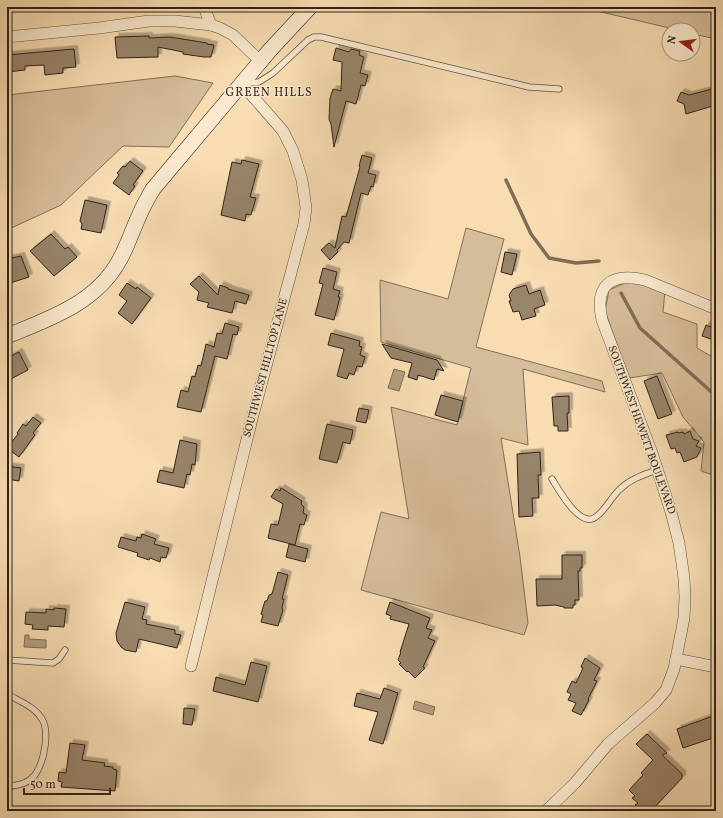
<svg xmlns="http://www.w3.org/2000/svg" width="723" height="818" font-family="Vollkorn,serif">
<defs>
<filter id="shadow"><feDropShadow dx="3.5" dy="-3.5" stdDeviation="0" flood-color="#0004"/></filter>
</defs>
<rect width="100%" height="100%" fill="#f8ddb3"/>
<filter id="stains"><feTurbulence type="fractalNoise" baseFrequency=".005" numOctaves="4"/><feColorMatrix values="0 0 0 0 .2 0 0 0 0 .09 0 0 0 0 .02 0 0 0 .5 -.17"/></filter>
<radialGradient id="worn" r=".72"><stop offset=".6" stop-color="#630" stop-opacity="0"/><stop offset="1" stop-color="#630" stop-opacity=".3"/></radialGradient>
<g fill="#d6bd99" stroke="#82705a">
<polygon points="580,7 716,7 716,39 693,34 693,30 678,30"/>
<polygon points="175,76 213,83 169,147 123,146 61,205 7,230 7,95"/>
<polygon points="466,228 504,239 476,347 602,381 605,392 523,369 528,445 501,438 520,557 528,623 524,635 361,590 381,512 409,519 391,407 457,425 471,368 381,342 380,280 448,299"/>
<polygon points="632,280 665,291 663,312 697,324 697,348 716,359 716,476 701,471 704,442 683,417 662,373 629,378 605,311 609,290"/>
</g>
<g fill="#b49e7f" stroke="#7f6d57">
<polygon points="394,369 405,372 399,391 388,388"/>
<polygon points="25,635 29,635 29,639 46,640 46,648 24,647"/>
<polygon points="415,701 435,707 433,715 413,709"/>
</g>
<g fill="none" stroke-linecap="round" stroke-linejoin="round">
<g stroke="#7f6d57" stroke-width="3.5">
<polyline points="506,180 531,234 549,258 576,263 599,261"/>
<polyline points="621,293 640,328 716,396"/>
</g>
</g>
<g fill="#98846a" stroke="#2f231a" filter="url(#shadow)">
<polygon points="149,36 149,38 170,37 207,43 207,44 214,45 211,57 204,57 183,54 183,52 158,47 158,57 117,58 115,37"/>
<polygon points="336,48 349,52 351,49 360,51 359,55 364,57 360,73 368,75 365,86 361,85 356,104 346,101 334,147 331,124 329,119 330,98 333,89 341,91 342,62 333,60"/>
<polygon points="74,49 76,67 63,68 63,73 45,75 44,65 25,66 25,70 7,72 7,55"/>
<polygon points="716,88 716,105 686,114 684,104 677,101 681,92 689,95"/>
<polygon points="362,155 372,158 368,173 376,175 373,187 371,186 368,195 361,193 349,243 344,242 337,250 338,252 330,260 321,250 329,243 335,248 342,216 346,217 360,167 359,166"/>
<polygon points="242,160 259,164 250,197 256,198 251,215 246,214 245,221 221,215 232,162 241,164"/>
<polygon points="130,161 143,171 133,185 135,186 129,195 113,183 119,175 117,173 123,166 125,167"/>
<polygon points="85,200 107,205 101,233 81,229 82,224 80,221"/>
<polygon points="51,234 65,249 68,247 77,257 54,276 30,251"/>
<polygon points="505,252 517,254 512,275 501,272"/>
<polygon points="21,256 29,277 7,284 7,259"/>
<polygon points="323,268 337,272 333,289 340,291 338,297 340,297 334,320 315,315 323,284 319,283"/>
<polygon points="199,276 218,295 220,285 228,288 228,289 249,295 246,304 235,301 232,313 207,307 209,303 197,300 199,292 190,284"/>
<polygon points="127,283 136,289 137,287 151,298 132,324 118,313 127,301 119,295"/>
<polygon points="526,285 529,294 540,290 545,305 534,309 536,316 522,320 519,311 513,312 509,301 511,301 509,295 513,289"/>
<polygon points="225,323 239,327 237,335 233,334 227,359 215,356 201,412 177,407 181,390 188,392 192,376 195,377 198,365 201,366 206,344 214,347 217,333 222,334"/>
<polygon points="706,325 716,329 716,341 702,336"/>
<polygon points="331,333 360,341 359,346 362,347 360,355 365,357 362,367 357,366 354,375 349,373 347,379 337,376 344,349 328,345"/>
<polygon points="382,344 437,360 444,371 437,369 434,380 418,375 417,380 408,377 412,363 391,358"/>
<polygon points="19,352 28,370 7,381 7,358"/>
<polygon points="657,376 672,414 658,419 644,381"/>
<polygon points="441,395 463,401 458,422 435,415"/>
<polygon points="569,396 569,413 567,413 568,431 558,431 558,426 554,426 552,397"/>
<polygon points="359,408 369,410 366,423 356,421"/>
<polygon points="33,417 41,423 33,433 35,435 19,457 7,448 18,434 17,433 23,424 26,426"/>
<polygon points="327,424 353,430 350,444 343,442 337,463 319,459"/>
<polygon points="690,431 693,439 699,441 696,446 701,448 697,457 684,462 680,452 677,453 675,448 671,449 666,435 678,432 678,433 683,432 684,434"/>
<polygon points="180,440 197,444 195,465 192,464 190,475 187,474 184,488 157,482 160,470 173,473"/>
<polygon points="540,452 541,475 538,475 539,498 532,498 533,516 519,517 517,454"/>
<polygon points="7,466 21,468 19,481 7,479"/>
<polygon points="281,488 302,501 301,504 304,507 303,513 307,515 304,525 300,524 295,545 268,538 271,524 278,525 283,504 271,497 276,489 280,491"/>
<polygon points="142,534 156,539 154,544 169,548 166,558 161,557 160,562 150,558 149,560 137,556 138,553 118,547 121,537 136,541 137,537 141,538"/>
<polygon points="289,544 308,549 305,562 286,557"/>
<polygon points="562,555 582,555 582,568 580,568 580,571 578,571 579,600 575,600 575,605 573,605 573,608 564,608 564,607 555,605 537,606 536,579 562,579"/>
<polygon points="278,572 288,575 282,599 284,599 282,608 283,610 278,626 261,622 263,615 261,614 265,601 267,601 269,595 272,594"/>
<polygon points="125,602 145,607 142,619 147,620 146,624 175,630 175,634 181,635 177,648 139,639 136,652 125,650 121,647 117,641 116,633"/>
<polygon points="390,602 430,618 426,628 432,630 428,638 435,641 423,667 425,668 415,678 408,671 407,672 399,664 401,663 398,660 401,652 400,652 409,624 390,619 391,616 386,614"/>
<polygon points="54,608 66,609 64,627 48,626 48,630 32,629 33,625 25,624 26,612 46,613 46,609 54,610"/>
<polygon points="585,658 600,668 594,680 597,681 588,699 589,700 581,715 572,711 576,703 568,700 571,694 567,692 572,681 576,683 583,668 581,667"/>
<polygon points="251,662 267,666 258,702 213,691 216,677 245,685"/>
<polygon points="384,688 398,693 383,744 369,740 378,712 354,706 357,693 380,699"/>
<polygon points="184,708 195,709 192,725 183,724"/>
<polygon points="716,715 716,737 683,748 677,729"/>
<polygon points="647,734 667,753 662,755 682,774 682,778 651,811 642,811 635,805 638,803 632,798 635,796 629,790 643,775 641,773 653,760 636,744"/>
<polygon points="70,743 85,745 82,760 105,763 104,766 113,767 113,769 117,770 115,791 61,787 62,782 58,781 59,772 66,773"/>
</g>
<g fill="none" stroke-linecap="round" stroke-linejoin="round">
<defs>
<g id="lane">
<polyline points="246,83 259,82 273,73 308,40 314,37 321,37 529,87 559,89"/>
<path d="M552 479C559 490 581 531 597 516 606 509 611 498 619 490 630 479 643 475 657 470"/>
<polyline points="7,660 53,663 59,659 65,650"/>
<path d="M7 694C19 701 35 707 42 719 50 732 44 762 35 775 28 784 17 786 7 786"/>
</g>
<g id="street">
<polyline points="204,7 211,25"/>
<polyline points="7,37 99,28 149,21 175,21 211,25 220,28 233,35 260,61"/>
<polyline points="676,659 716,667"/>
<polyline points="191,666 252,419 304,224 306,208 302,180 293,151 283,131 242,84"/>
<path d="M546 811 575 783 608 744 655 703 666 690 674 669 684 618 685 597 684 578 679 543 671 512 652 453 602 320C594 285 611 272 645 280L716 309"/>
</g>
<path id="secondary" d="M7 336C49 319 96 303 119 261 127 247 132 231 139 216 143 206 148 198 153 189L270 50 310 7"/>
</defs>
<use href="#lane" stroke="#615240" stroke-width="7"/>
<use href="#street" stroke="#615240" stroke-width="12"/>
<use href="#secondary" stroke="#2f231a" stroke-width="16"/>
<use href="#lane" stroke="#fae9ce" stroke-width="5.5"/>
<use href="#street" stroke="#fae9ce" stroke-width="11"/>
<use href="#secondary" stroke="#fae9ce" stroke-width="15"/>
</g>
<g text-anchor="middle" dominant-baseline="central" stroke-width="3" stroke-linejoin="round" paint-order="stroke">
<g font-size="11" fill="#2f231a" stroke="#fae9ce">
<text transform="translate(266 368) rotate(-75)">SOUTHWEST HILLTOP LANE</text>
<text transform="translate(641 430) rotate(70)">SOUTHWEST HEWETT BOULEVARD</text>
</g>
<g font-size="12" letter-spacing="1" fill="#2f231a" stroke="#fae9ce">
<text x="269" y="93">GREEN HILLS</text>
</g>
</g>
<rect width="723" height="818" fill="none" stroke="#f8ddb3" stroke-width="24"/>
<rect x="8" y="8" width="707" height="802" fill="none" stroke="#2f231a" stroke-width="2"/>
<rect x="12" y="12" width="699" height="794" fill="none" stroke="#2f231a"/>
<g transform="translate(681 42) rotate(284)"><circle r="19" fill="#fae9ce" stroke="#a99a86"/>
<path d="M0-3L7 15L0 10L-7 15Z" fill="#8f2418"/>
<text y="-6" font-size="11" font-weight="bold" text-anchor="middle" fill="#2f231a">N</text>
</g>
<path d="M24 788v6h86v-6" fill="none" stroke="#2f231a" stroke-width="2"/>
<text x="30" y="788" font-size="12" fill="#2f231a" stroke="#fae9ce" stroke-width="3" paint-order="stroke">50 m</text>
<rect width="100%" height="100%" filter="url(#stains)"/>
<rect width="100%" height="100%" fill="url(#worn)"/>
</svg>
